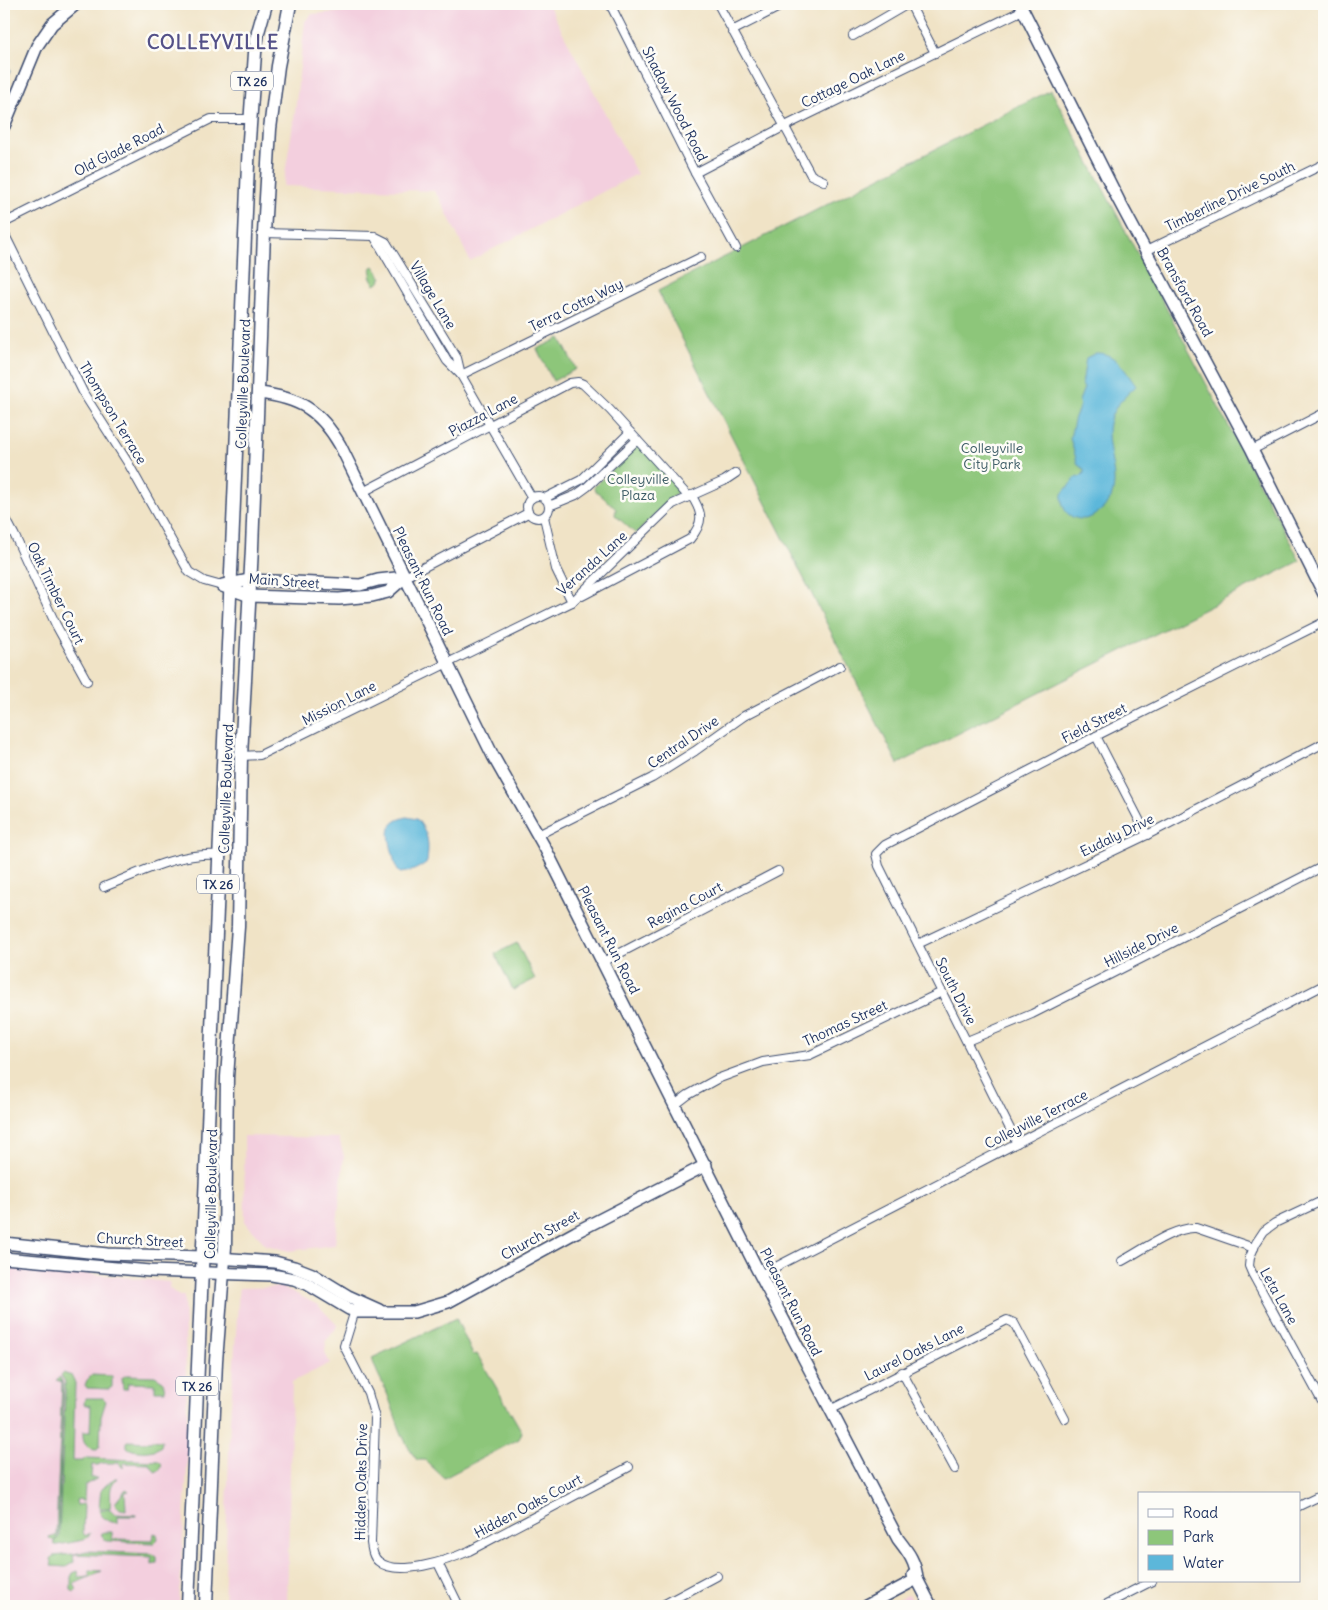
<svg xmlns="http://www.w3.org/2000/svg" width="1328" height="1610" font-family="Delius,sans-serif">
<rect width="100%" height="100%" fill="#fdfcf7"/>
<filter id="ink" filterUnits="userSpaceOnUse"><feTurbulence type="fractalNoise" baseFrequency=".02" numOctaves="2"/><feDisplacementMap in="SourceGraphic" scale="10" xChannelSelector="R" yChannelSelector="G"/><feConvolveMatrix kernelMatrix="1 2 1 2 8 2 1 2 1" color-interpolation-filters="sRGB"/></filter>
<filter id="wash" filterUnits="userSpaceOnUse"><feTurbulence type="fractalNoise" baseFrequency=".0096" numOctaves="4" result="noise"/><feDisplacementMap in="SourceGraphic" scale="20" xChannelSelector="R" yChannelSelector="G"/><feGaussianBlur stdDeviation="1.12" result="paint"/><feColorMatrix in="noise" values="0 0 0 0 0 0 0 0 0 0 0 0 0 0 0 0 0 1.4 0 .05"/><feComposite in="paint" operator="in"/></filter>
<g filter="url(#wash)">
<rect width="100%" height="100%" fill="#f0e3c6"/>
<g fill="#f3cfde">
<polygon points="401,4 548,4 637,174 470,261 440,199 434,191 283,186 295,112 305,21 312,14 368,10"/>
<polygon points="244,1136 339,1138 344,1156 335,1245 289,1251 266,1245 245,1222"/>
<polygon points="4,1265 170,1282 169,1288 179,1296 184,1296 188,1449 179,1606 4,1606"/>
<polygon points="283,1287 318,1305 338,1326 326,1341 325,1353 330,1363 292,1382 287,1606 224,1606 230,1420 239,1288"/>
<polygon points="909,1594 915,1606 887,1606"/>
</g>
<g fill="#8dc67a" stroke="#547a6c">
<polygon points="1051,90 1300,561 898,764 658,291"/>
<polygon points="374,266 382,278 380,279 381,281 375,285 370,276 372,274 371,268"/>
<polygon points="560,338 576,369 553,381 537,349"/>
<polygon points="640,443 682,487 636,534 615,515 616,509 593,488"/>
<polygon points="517,943 535,979 513,990 495,954"/>
<path d="M456 1318 473 1355 477 1354 522 1432 519 1439 444 1478 425 1460H417C402 1441 398 1423 390 1401 385 1386 376 1373 372 1358Z"/>
<polygon points="63,1373 72,1376 75,1383 73,1461 82,1461 86,1458 159,1461 162,1464 160,1470 155,1472 150,1464 123,1463 123,1468 119,1463 102,1463 98,1465 92,1465 91,1478 98,1478 85,1485 84,1501 81,1501 81,1499 76,1500 77,1505 84,1504 83,1532 85,1536 90,1533 89,1536 84,1540 58,1545 55,1545 54,1542 59,1537 61,1486 65,1393 65,1382 61,1375"/>
<polygon points="92,1375 112,1376 112,1387 109,1389 87,1388 85,1385 87,1380"/>
<polygon points="126,1375 155,1376 163,1381 165,1391 155,1391 155,1384 128,1383 127,1389 123,1389 122,1378"/>
<polygon points="60,1377 63,1384 63,1398 58,1532 57,1538 54,1541 49,1538 50,1536 56,1536 62,1382 56,1380"/>
<path d="M85 1398H103L106 1401 101 1417 100 1446 97 1449C86 1449 82 1443 83 1432H90L91 1406 84 1405Z"/>
<path d="M151 1440 162 1441 161 1446C155 1453 133 1453 127 1447V1441L151 1442Z"/>
<path d="M115 1478H117C107 1488 112 1495 110 1508H99L101 1489Z"/>
<path d="M126 1489 129 1491 125 1492 126 1510C120 1509 117 1509 115 1503Z"/>
<path d="M109 1509 114 1514 136 1515V1516H118V1523C108 1522 102 1519 99 1510Z"/>
<polygon points="104,1532 112,1532 112,1539 153,1540 154,1533 157,1534 158,1539 154,1543 107,1541 102,1537 101,1534"/>
<polygon points="87,1551 153,1554 157,1557 157,1563 152,1564 152,1557 74,1554"/>
<polygon points="73,1554 74,1562 66,1567 51,1566 52,1562 51,1559 53,1556"/>
<polygon points="90,1570 102,1571 74,1584 77,1590 74,1592 71,1590 71,1577 73,1573 78,1571 79,1577 89,1576"/>
</g>
<g fill="#5cb7da" stroke="#3c739c">
<polygon points="4,58 10,71 4,87"/>
<path d="M1096 353C1117 353 1125 371 1136 386 1124 397 1113 407 1109 423 1103 453 1129 489 1100 511 1096 514 1090 519 1083 519 1068 519 1061 509 1062 494L1077 476 1080 477 1084 473V469L1078 465 1070 438 1075 417 1080 406 1079 401 1084 388 1082 385 1086 358Z"/>
<path d="M407 817 417 819C429 834 429 843 427 862 418 869 411 872 400 873 393 865 395 860 392 851 388 833 385 822 407 817Z"/>
</g>
</g>
<g filter="url(#ink)">
<g fill="none" stroke-linecap="round" stroke-linejoin="round">
<defs>
<g id="street">
<polyline points="610,4 695,173 736,248"/>
<polyline points="718,4 811,175 824,181"/>
<polyline points="910,4 935,53"/>
<polyline points="732,31 785,4"/>
<polyline points="853,36 908,4"/>
<polyline points="695,173 785,126 1023,10"/>
<polyline points="4,223 211,119 250,119"/>
<polyline points="4,233 84,394 128,463 189,572 204,581 222,586"/>
<polyline points="264,233 374,236 386,242 457,358 461,375 532,498"/>
<polyline points="374,236 447,361 460,374"/>
<polyline points="1146,251 1324,164"/>
<polyline points="461,375 701,257"/>
<polyline points="1252,450 1324,413"/>
<polyline points="363,492 570,383 578,382 583,384 610,410 688,496"/>
<circle cx="538" cy="507" r="11"/>
<polyline points="545,498 581,480 630,432"/>
<polyline points="549,506 576,495 587,487 637,440"/>
<polyline points="4,515 14,534 56,625 87,681"/>
<polyline points="544,517 556,569 572,602"/>
<polyline points="405,577 528,513"/>
<path d="M582 596 690 539C704 522 703 513 691 495"/>
<polyline points="1096,736 1147,835"/>
<polyline points="241,756 260,755 572,602 673,504 724,481 736,473"/>
<polyline points="538,835 652,778 695,751 744,716 840,666"/>
<path d="M104 887C142 872 178 852 219 855"/>
<polyline points="918,944 1147,835 1324,743"/>
<polyline points="603,962 778,871"/>
<polyline points="967,1041 1032,1014 1324,866"/>
<polyline points="675,1105 688,1095 717,1079 763,1062 810,1055 942,992"/>
<polyline points="1017,1143 879,866 876,854 885,845 1102,733 1324,622"/>
<polyline points="1324,1200 1275,1223 1264,1231 1256,1243 1250,1257 1249,1266 1252,1273 1324,1405"/>
<path d="M1122 1261C1141 1251 1175 1226 1196 1228L1254 1248"/>
<polyline points="760,1275 1324,985"/>
<path d="M356 1307 344 1346 368 1393 375 1418 371 1543C372 1550 373 1557 378 1561 397 1578 449 1560 469 1551L629 1467"/>
<polyline points="902,1372 955,1469"/>
<polyline points="830,1410 1007,1320 1014,1323 1065,1419"/>
<polyline points="1299,1506 1324,1494"/>
<polyline points="438,1563 459,1606"/>
<polyline points="661,1606 717,1576"/>
<polyline points="1103,1606 1152,1581"/>
</g>
<g id="secondary">
<polyline points="1020,4 1119,201 1252,450 1324,594"/>
<polyline points="4,126 37,46 52,24 76,4"/>
<path d="M259 393C299 398 319 409 340 445L493 756 545 848 756 1267 898 1539C908 1552 916 1562 917 1579"/>
<polyline points="223,585 250,580 360,585 378,580 405,577"/>
<polyline points="222,586 250,596 339,599 372,596 388,592 405,577"/>
<polyline points="4,1243 107,1254 203,1257 275,1262 294,1267 312,1274 348,1296 379,1310"/>
<polyline points="4,1258 150,1271 272,1275 294,1279 307,1284 349,1309 358,1312 414,1312 448,1302 576,1232 706,1165"/>
<polyline points="913,1575 917,1579 931,1606"/>
<polyline points="866,1606 917,1579"/>
</g>
<g id="primary">
<polyline points="188,1606 249,140 255,53 258,32 266,4"/>
<polyline points="206,1606 216,1361 225,1247 227,1077 238,927 241,756 252,548 264,233 270,129 278,66 290,4"/>
</g>
</defs>
<use href="#street" stroke="#3b4a6e" stroke-width="10"/>
<use href="#secondary" stroke="#3b4a6e" stroke-width="14"/>
<use href="#primary" stroke="#3b4a6e" stroke-width="15"/>
<use href="#street" stroke="#fff" stroke-width="8"/>
<use href="#secondary" stroke="#fff" stroke-width="11"/>
<use href="#primary" stroke="#fff" stroke-width="12"/>
</g>
</g>
<g text-anchor="middle" dominant-baseline="central" stroke-width="5" stroke-linejoin="round" paint-order="stroke">
<g fill="#fdfcf7" stroke="#5f6c8c" stroke-width="1">
<rect x="231" y="71.5" width="42" height="19" rx="4"/>
<rect x="197" y="874.5" width="42" height="19" rx="4"/>
<rect x="176" y="1376.5" width="42" height="19" rx="4"/>
</g>
<g font-size="12" font-weight="bold" fill="#1b2f5e">
<text x="252" y="81">TX 26</text>
<text x="218" y="884">TX 26</text>
<text x="197" y="1386">TX 26</text>
</g>
<g font-size="14" fill="#1b2f5e" stroke="#fdfcf7">
<text transform="translate(853 79) rotate(-26)">Cottage Oak Lane</text>
<text transform="translate(675 104) rotate(63)">Shadow Wood Road</text>
<text transform="translate(119 150) rotate(-27)">Old Glade Road</text>
<text transform="translate(1230 196) rotate(-26)">Timberline Drive South</text>
<text transform="translate(1185 292) rotate(61)">Bransford Road</text>
<text transform="translate(433 295) rotate(59)">Village Lane</text>
<text transform="translate(576 305) rotate(-26)">Terra Cotta Way</text>
<text transform="translate(243 384) rotate(-88)">Colleyville Boulevard</text>
<text transform="translate(113 413) rotate(59)">Thompson Terrace</text>
<text transform="translate(483 415) rotate(-28)">Piazza Lane</text>
<text transform="translate(592 563) rotate(-42)">Veranda Lane</text>
<text transform="translate(284 581) rotate(4)">Main Street</text>
<text transform="translate(423 581) rotate(64)">Pleasant Run Road</text>
<text transform="translate(56 593) rotate(64)">Oak Timber Court</text>
<text transform="translate(339 703) rotate(-27)">Mission Lane</text>
<text transform="translate(1094 723) rotate(-27)">Field Street</text>
<text transform="translate(683 742) rotate(-34)">Central Drive</text>
<text transform="translate(226 789) rotate(-88)">Colleyville Boulevard</text>
<text transform="translate(1117 835) rotate(-26)">Eudaly Drive</text>
<text transform="translate(685 905) rotate(-28)">Regina Court</text>
<text transform="translate(609 940) rotate(63)">Pleasant Run Road</text>
<text transform="translate(1141 945) rotate(-27)">Hillside Drive</text>
<text transform="translate(956 991) rotate(63)">South Drive</text>
<text transform="translate(845 1023) rotate(-25)">Thomas Street</text>
<text transform="translate(1036 1119) rotate(-27)">Colleyville Terrace</text>
<text transform="translate(211 1194) rotate(-89)">Colleyville Boulevard</text>
<text transform="translate(540 1235) rotate(-29)">Church Street</text>
<text transform="translate(140 1240) rotate(3)">Church Street</text>
<text transform="translate(1279 1296) rotate(61)">Leta Lane</text>
<text transform="translate(791 1302) rotate(63)">Pleasant Run Road</text>
<text transform="translate(914 1352) rotate(-27)">Laurel Oaks Lane</text>
<text transform="translate(361 1482) rotate(-89)">Hidden Oaks Drive</text>
<text transform="translate(528 1506) rotate(-28)">Hidden Oaks Court</text>
</g>
<g font-size="14" fill="#3d5c66" stroke="#fdfcf7">
<text x="992" y="448">Colleyville<tspan x="992" dy="16">City Park</tspan></text>
<text x="638" y="479">Colleyville<tspan x="638" dy="16">Plaza</tspan></text>
</g>
<g font-size="19" font-weight="bold" letter-spacing="1" fill="#545188" stroke="#fdfcf7">
<text x="213" y="42">COLLEYVILLE</text>
</g>
</g>
<rect width="1328" height="1610" fill="none" stroke="#fdfcf7" stroke-width="20"/>
<rect x="1138" y="1492" width="162" height="90" fill="#fdfcf7" stroke="#a3aaba"/>
<rect x="1148" y="1509" width="25" height="8" fill="#ffffff" stroke="#a3aaba"/>
<text x="1183" y="1518" font-size="15" fill="#1b2f5e">Road</text>
<rect x="1148" y="1530" width="25" height="15" fill="#8dc67a" stroke="#a3aaba"/>
<text x="1183" y="1542" font-size="15" fill="#1b2f5e">Park</text>
<rect x="1148" y="1555" width="25" height="15" fill="#5cb7da" stroke="#a3aaba"/>
<text x="1183" y="1568" font-size="15" fill="#1b2f5e">Water</text>
</svg>
